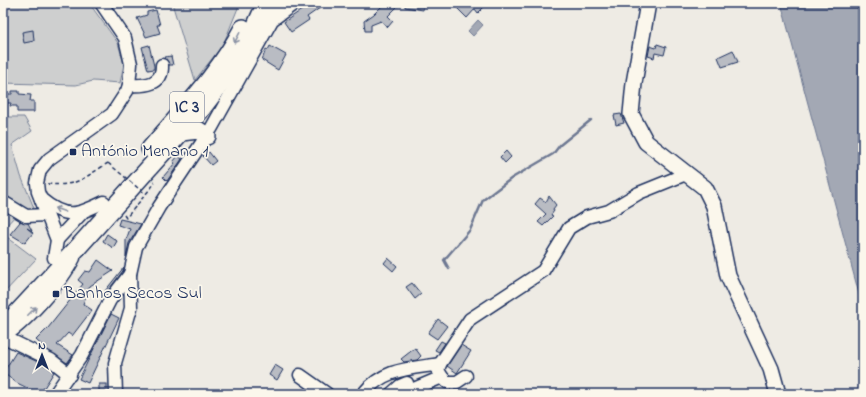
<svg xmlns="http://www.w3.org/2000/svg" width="866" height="397" font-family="'Indie Flower',sans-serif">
<rect width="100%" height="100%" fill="#eeebe4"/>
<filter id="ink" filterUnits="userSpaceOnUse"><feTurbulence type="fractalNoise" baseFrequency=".025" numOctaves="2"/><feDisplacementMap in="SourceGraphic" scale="8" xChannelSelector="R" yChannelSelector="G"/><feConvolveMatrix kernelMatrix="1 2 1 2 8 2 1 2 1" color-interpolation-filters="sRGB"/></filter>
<g filter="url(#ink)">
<g fill="#cecfcf" stroke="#747f96">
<polygon points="3,3 89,3 118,43 124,64 120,83 93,81 76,85 3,83"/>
<polygon points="172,3 240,3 223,45 195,80"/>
<polygon points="3,117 24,117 32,131 12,145 21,176 34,208 27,213 3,198"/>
<polygon points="3,206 17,214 3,229"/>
<polygon points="3,234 36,259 3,294"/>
</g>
<g fill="#a3a8b4" stroke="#6d7892">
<polygon points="781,3 863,3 863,309"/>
<polygon points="478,20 483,25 473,36 468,31"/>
</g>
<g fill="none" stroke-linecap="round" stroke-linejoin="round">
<polyline stroke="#6d7892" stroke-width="2.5" points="449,269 444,260 470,230 483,200 512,178 553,154 560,145 591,120"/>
</g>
<g fill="#b9bcc3" stroke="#1b2f5e">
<polygon points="312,3 327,3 307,17 309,20 291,32 284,22"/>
<polygon points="385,3 401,3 388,16 393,21 388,27 381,21 371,25 371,31 365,31 364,21 374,14"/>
<polygon points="405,3 424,3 423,10 405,7"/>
<polygon points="452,3 488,3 478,13 475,9 467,18"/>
<polygon points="156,10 160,25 157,25 160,33 146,37 137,18 147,15 147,12"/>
<polygon points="33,30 34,41 24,43 22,32"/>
<polygon points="657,44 666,47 664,55 655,53 654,58 648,56 650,46 656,48"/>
<polygon points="149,45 154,66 154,69 148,70 142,47"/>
<polygon points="270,46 286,55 278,70 262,60 266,49 268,50"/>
<polygon points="733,50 738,62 722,67 718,57"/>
<polygon points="171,56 173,65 169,65 165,57"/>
<polygon points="12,91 19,91 19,94 31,95 30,101 34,101 34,112 17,112 17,106 10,106 11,103 3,103 3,94 12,94"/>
<polygon points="621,114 624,123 616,125 614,115"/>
<polygon points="506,151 511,157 505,163 500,157"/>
<polygon points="209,152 216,161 211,165 203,156"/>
<polygon points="178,156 182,159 167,181 163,177 175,163 173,162"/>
<polygon points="549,196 556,205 553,209 554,211 551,215 553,216 543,226 538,222 546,214 535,204 540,198 546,202"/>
<polygon points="120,219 141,224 129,243 126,257 126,240 130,229 118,225"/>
<polygon points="19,221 28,223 32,231 27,228 33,233 25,243 10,234 20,222"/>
<polygon points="107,234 117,241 113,248 103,241"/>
<polygon points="388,258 397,266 393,271 384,263"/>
<polygon points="98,260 113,271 90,286 83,304 92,310 72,336 68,333 57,345 73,355 67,363 46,349 36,340 48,328 83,284 78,280 85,271 90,272"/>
<polygon points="124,267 123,271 107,292 105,291"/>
<polygon points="412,283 421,294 415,299 406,287"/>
<polygon points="111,314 119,318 88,383 79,379"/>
<polygon points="438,319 447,326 437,339 428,333"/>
<polygon points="441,341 445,343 439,352 435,350"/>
<polygon points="461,345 471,351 457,373 447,366"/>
<polygon points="415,348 421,356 417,360 404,362 401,359"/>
<polygon points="16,352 47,366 54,372 40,394 17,383 3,373"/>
<polygon points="275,365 283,370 277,380 269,375"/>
<rect x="99" y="384" width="8" height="10"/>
</g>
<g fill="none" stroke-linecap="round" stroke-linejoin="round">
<defs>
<g id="minor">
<polyline points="262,17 276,3"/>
<path d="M129 85C145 86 163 85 162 65"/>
<path d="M41 199C66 220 78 215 104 202"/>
<polyline points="3,202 26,216 46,215"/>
<polyline points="57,240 82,213"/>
<polyline points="54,258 57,240 38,192 37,183 40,170 49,159 112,114 127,91 129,85 131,64 125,38 101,3"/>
<path d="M3 337C25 324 62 282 74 258"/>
<polyline points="4,337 51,360 70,375"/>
<polyline points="300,375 327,394"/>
<polyline points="442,377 447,382 457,382 466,376"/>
<polyline points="55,394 82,355 110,300 130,274"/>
<polyline points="116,394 115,363 131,308 130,274 136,247 159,207 211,129 272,20 295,3"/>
<path d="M363 394C384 368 409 369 440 364"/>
<polyline points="391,394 400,386 407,383"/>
<polyline points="402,394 442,377 438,370 440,364 470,319 543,271 569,228 587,217 609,211 639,193 686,174"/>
</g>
<polyline id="major" points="648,3 634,83 631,114 646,142 705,188 714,206 728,276 771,369 778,394"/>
<g id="highway">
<polyline points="181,132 198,130 207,136"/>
<path d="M150 149C183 110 219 74 243 28"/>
<polyline points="3,328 80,245 200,111 242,56 266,3"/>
</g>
</defs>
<use href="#minor" stroke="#1b2f5e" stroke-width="15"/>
<use href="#major" stroke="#1b2f5e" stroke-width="18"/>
<use href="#highway" stroke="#1b2f5e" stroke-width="20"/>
<g stroke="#1b2f5e" stroke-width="1.5" stroke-dasharray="4 3" stroke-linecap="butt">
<path d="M47 184C78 187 83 178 108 163"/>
<polyline points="124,215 126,218 155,183 153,181"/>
</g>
<use href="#minor" stroke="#fbf7ec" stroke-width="12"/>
<use href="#major" stroke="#fbf7ec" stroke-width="15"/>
<use href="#highway" stroke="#fbf7ec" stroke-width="17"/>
<polyline stroke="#1b2f5e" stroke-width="1.5" stroke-dasharray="4 3" stroke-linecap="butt" points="108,163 144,193"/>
</g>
<defs><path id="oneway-shaft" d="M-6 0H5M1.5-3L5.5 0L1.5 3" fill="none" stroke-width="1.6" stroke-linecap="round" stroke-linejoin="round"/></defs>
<g stroke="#8b93a5">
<use href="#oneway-shaft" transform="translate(237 38) rotate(117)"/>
<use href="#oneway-shaft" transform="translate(60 210) rotate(-160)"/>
<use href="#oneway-shaft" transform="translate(32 311) rotate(-45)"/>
</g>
</g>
<g fill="#1b2f5e" stroke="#fbf7ec" stroke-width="1.5">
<rect x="69" y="148" width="8" height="8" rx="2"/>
<rect x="52" y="290" width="8" height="8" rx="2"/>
</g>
<g text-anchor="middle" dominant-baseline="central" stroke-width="3.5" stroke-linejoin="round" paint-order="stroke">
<rect fill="#fbf7ec" stroke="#5e6b89" stroke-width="1" x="170" y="92" width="34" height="30" rx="3"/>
<g font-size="17" font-weight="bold" fill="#1b2f5e">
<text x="187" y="107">IC 3</text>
</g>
<g font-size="18" fill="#1b2f5e" stroke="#fbf7ec" text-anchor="start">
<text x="81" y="152">António Menano 1</text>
<text x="64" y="294">Banhos Secos Sul</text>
</g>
</g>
<rect width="866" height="397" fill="none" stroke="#fbf7ec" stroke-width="16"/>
<rect x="8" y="8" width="850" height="381" fill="none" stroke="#1b2f5e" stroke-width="1.5" filter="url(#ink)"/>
<g transform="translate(42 355)" stroke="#fbf7ec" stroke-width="3" paint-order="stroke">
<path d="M0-3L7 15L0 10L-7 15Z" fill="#1b2f5e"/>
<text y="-6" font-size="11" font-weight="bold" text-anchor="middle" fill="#1b2f5e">N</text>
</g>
</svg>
